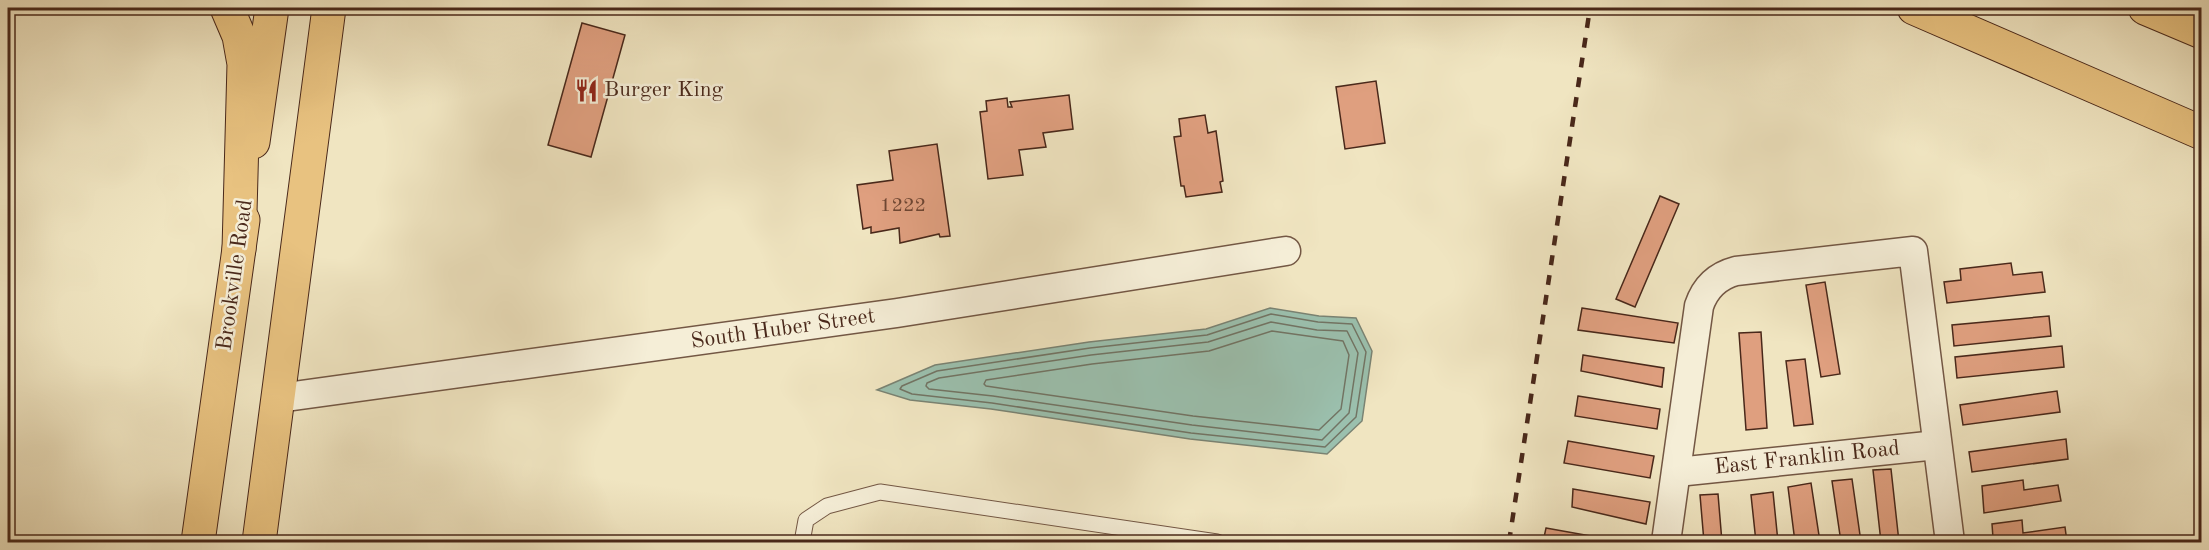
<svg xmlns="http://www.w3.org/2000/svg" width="2209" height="550" font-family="'Old Standard TT',serif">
<rect width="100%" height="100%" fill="#f0e5c1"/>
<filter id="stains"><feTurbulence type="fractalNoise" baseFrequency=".00333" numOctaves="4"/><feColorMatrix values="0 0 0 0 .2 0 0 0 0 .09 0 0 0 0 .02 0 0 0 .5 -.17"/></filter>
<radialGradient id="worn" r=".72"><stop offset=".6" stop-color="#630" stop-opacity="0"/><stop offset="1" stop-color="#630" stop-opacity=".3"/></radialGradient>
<polygon fill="#9bc0ae" stroke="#7a8373" stroke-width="1.5" points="1270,308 1319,316 1356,318 1372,351 1362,421 1327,454 1190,439 991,409 910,400 877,390 935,365 1089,342 1206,329"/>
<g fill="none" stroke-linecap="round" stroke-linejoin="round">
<g stroke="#727464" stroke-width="1.5">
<polygon points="1271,314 1318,322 1352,324 1366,352 1356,417 1325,447 1191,433 992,403 912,394 900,389 902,386 937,371 1090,348 1207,335"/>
<polygon points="1271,322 1317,330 1347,331 1358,353 1349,413 1322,440 1192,425 993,396 929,389 926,386 927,383 939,378 1091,355 1208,342"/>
<polygon points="1272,331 1343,341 1349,355 1341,409 1319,430 1193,416 986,386 984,384 986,380 1092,364 1209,351"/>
</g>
</g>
<g fill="#df9f7f" stroke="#49281a" stroke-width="1.5">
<polygon points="582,23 625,35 591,157 548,145"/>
<polygon points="1376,81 1385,143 1345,149 1336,87"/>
<polygon points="1069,95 1073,129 1043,133 1046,147 1019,150 1023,175 988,179 980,112 987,111 986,101 1007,98 1008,107 1012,107 1010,102"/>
<polygon points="1205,115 1208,133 1216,131 1223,181 1220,182 1222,192 1186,197 1184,186 1181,186 1174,137 1181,136 1179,119"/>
<polygon points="937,144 950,236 940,237 939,234 900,243 899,228 871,233 871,227 863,229 857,185 893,180 889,151"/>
<polygon points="1660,196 1679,204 1635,307 1616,299"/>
<polygon points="2011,263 2013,275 2042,272 2045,292 1947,303 1944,282 1961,280 1960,269"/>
<polygon points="1825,282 1840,374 1821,377 1806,285"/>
<polygon points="1582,308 1678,323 1674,343 1578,330"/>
<polygon points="2049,316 2051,336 1954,346 1952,325"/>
<polygon points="1761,332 1767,428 1746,430 1739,333"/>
<polygon points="2062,346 2064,367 1957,378 1955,357"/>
<polygon points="1583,355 1664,368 1662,387 1581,371"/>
<polygon points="1805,359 1813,424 1794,426 1786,361"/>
<polygon points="2057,391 2060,412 1963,425 1960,405"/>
<polygon points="1578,396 1660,409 1657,429 1575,416"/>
<polygon points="2066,439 2068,459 1972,472 1969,452"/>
<polygon points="1568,441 1654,456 1650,478 1564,463"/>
<polygon points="1891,469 1899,542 1881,542 1873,470"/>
<polygon points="1852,479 1861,542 1841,542 1832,481"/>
<polygon points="2023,480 2024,490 2058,485 2061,501 1984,513 1982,486"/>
<polygon points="1811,483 1820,542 1795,542 1788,487"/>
<polygon points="1573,489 1650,502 1646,524 1572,507"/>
<polygon points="1773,492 1778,542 1756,542 1751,495"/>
<polygon points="1718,494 1722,542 1704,542 1700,495"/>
<polygon points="2022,520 2023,533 2065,527 2067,542 1984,542 1983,539 1993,538 1992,524"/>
<polygon points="1546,528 1624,542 1543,542"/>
</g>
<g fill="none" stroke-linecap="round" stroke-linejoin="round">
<defs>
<polyline id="service" points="802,542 806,520 827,506 880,492 1217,542"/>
<g id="minor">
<polyline points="279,398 897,313 1286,251"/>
<polyline points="1677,472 1937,445"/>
<path d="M1666 542 1699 306C1705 288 1717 276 1736 271L1913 251 1950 542"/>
</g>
<g id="primary">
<polyline points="253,142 272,8"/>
<polyline points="198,542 243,220"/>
<polyline points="259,542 329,8"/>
</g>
<g id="motorway">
<polyline points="227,8 239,36 244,64 239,249"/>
<polyline points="1914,8 2202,133"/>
<polyline points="2145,8 2202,32"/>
</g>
</defs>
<use href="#service" stroke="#735744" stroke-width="17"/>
<use href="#minor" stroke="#735744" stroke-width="31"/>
<use href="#primary" stroke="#49281a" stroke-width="35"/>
<use href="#motorway" stroke="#49281a" stroke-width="35"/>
<use href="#service" stroke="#f5eed7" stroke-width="15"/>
<use href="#minor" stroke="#f5eed7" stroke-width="28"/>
<use href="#primary" stroke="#e8c280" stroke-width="33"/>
<use href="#motorway" stroke="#e8c280" stroke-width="33"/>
<polyline stroke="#49281a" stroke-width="4.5" stroke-dasharray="10 10" stroke-linecap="butt" points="1509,542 1590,8"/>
</g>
<defs>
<symbol id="restaurant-bare" viewBox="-9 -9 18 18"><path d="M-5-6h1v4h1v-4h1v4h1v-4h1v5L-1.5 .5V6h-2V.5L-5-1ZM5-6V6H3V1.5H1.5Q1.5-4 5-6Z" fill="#8f2418" stroke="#f5eed7" stroke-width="2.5" paint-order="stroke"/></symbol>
</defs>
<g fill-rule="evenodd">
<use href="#restaurant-bare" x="570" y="74" width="33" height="33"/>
</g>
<g text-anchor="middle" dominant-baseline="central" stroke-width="5" stroke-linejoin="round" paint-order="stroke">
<g font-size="20" fill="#6e4633">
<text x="903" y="206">1222</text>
</g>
<g font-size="22" fill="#49281a" stroke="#f5eed7" text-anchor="start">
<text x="604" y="90">Burger King</text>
</g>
<g font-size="22" fill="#49281a" stroke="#f5eed7">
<text transform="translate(235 275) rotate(-82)">Brookville Road</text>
<text transform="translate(783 329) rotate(-8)">South Huber Street</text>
<text transform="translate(1807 458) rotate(-6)">East Franklin Road</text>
</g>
</g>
<rect width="2209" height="550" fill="none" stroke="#f0e5c1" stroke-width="30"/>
<rect x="9" y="9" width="2191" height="532" fill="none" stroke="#49281a" stroke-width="3"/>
<rect x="15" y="15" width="2179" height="520" fill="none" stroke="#49281a" stroke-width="1.5"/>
<rect width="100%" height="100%" filter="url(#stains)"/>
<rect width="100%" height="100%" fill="url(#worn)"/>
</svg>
